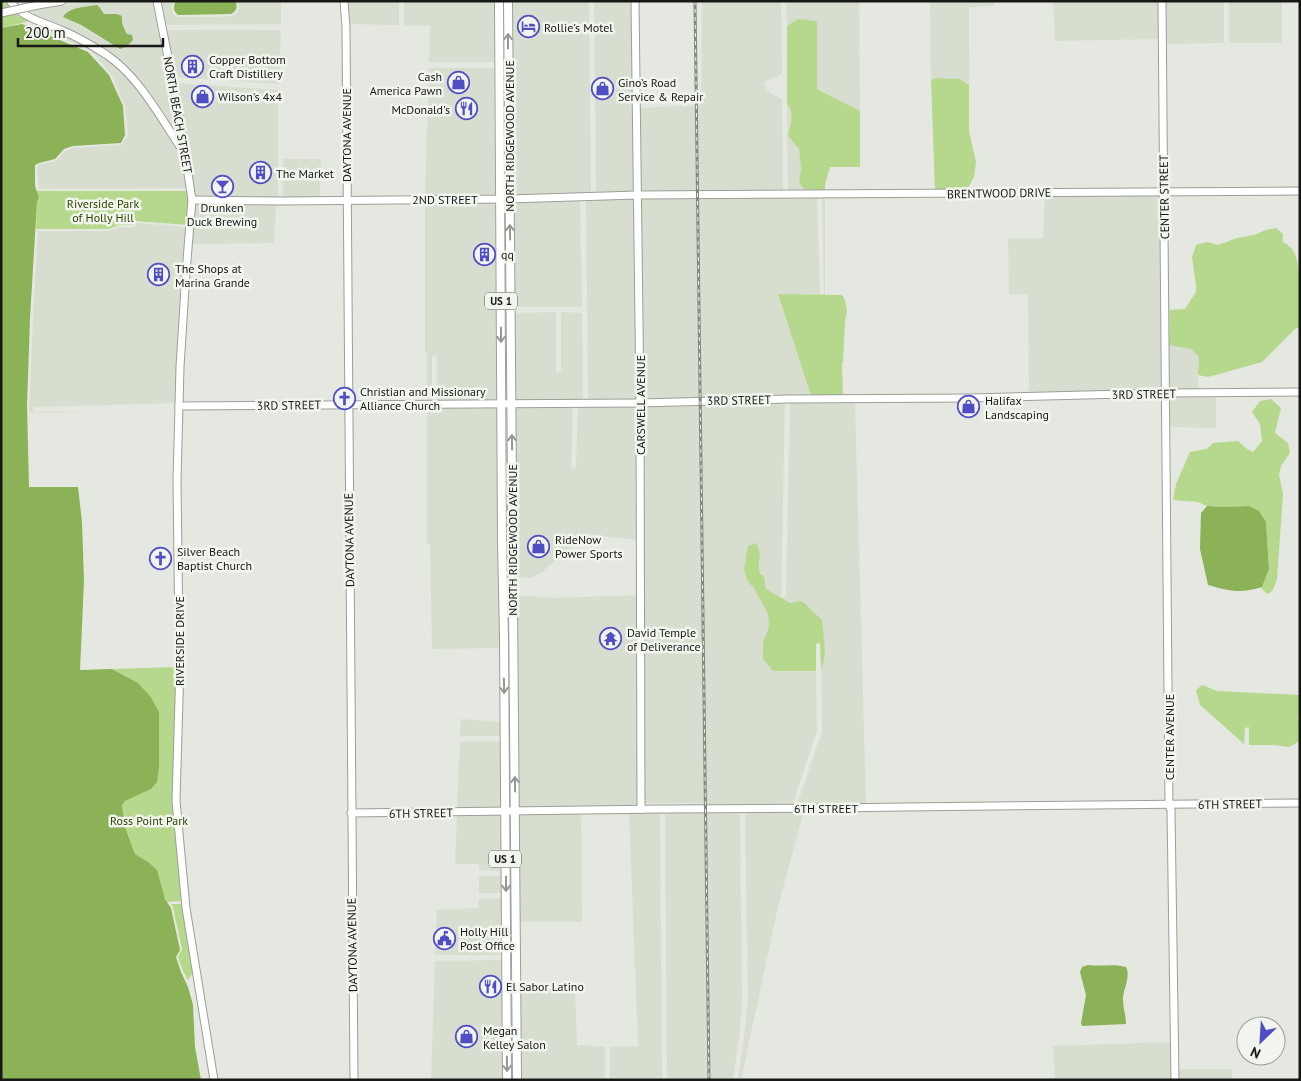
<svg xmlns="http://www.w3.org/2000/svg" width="1301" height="1081" font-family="'PT Sans',sans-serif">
<rect width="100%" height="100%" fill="#e4e8e0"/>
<g fill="#d7decf" fill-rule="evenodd">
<path d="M96 1H155L169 82 176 109 180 142 135 77 66 29 33 14V10ZM100 8 104 14H117L122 20 127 34 111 44 68 19Z"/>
<polygon points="160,1 173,1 172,7 173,14 177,17 219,17 231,16 236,14 239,9 238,1 281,1 281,24 164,25"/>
<polygon points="347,1 399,1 399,25 348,24"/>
<polygon points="404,1 494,1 494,62 429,62 430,26 404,25"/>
<polygon points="512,1 589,1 591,193 512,196"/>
<polygon points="594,1 632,1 634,193 596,193"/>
<polygon points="702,1 781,1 782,74 764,82 766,89 772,94 782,99 783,192 639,193 638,108 701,105"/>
<polygon points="786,1 859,1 860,111 817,89 817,21 798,19 787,26"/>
<polygon points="930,1 994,1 994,6 969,7 969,54 970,57 969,85 960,79 936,78 931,80"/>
<polygon points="1053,1 1160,1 1160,39 1055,41"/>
<polygon points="1165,1 1224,1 1224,43 1165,44"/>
<rect x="1229" y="1" width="53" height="42"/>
<polygon points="34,21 64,34 105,57 118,68 131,81 141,93 182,154 187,188 39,189 37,167 39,165 56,161 65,151 73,148 121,145 128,135 125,106 111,74 90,50 35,27"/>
<polygon points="165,30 281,30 279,84 174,77"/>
<polygon points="429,68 494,68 495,196 425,196"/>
<polygon points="175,83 278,90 278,199 194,198"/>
<polygon points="787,104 792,108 792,116 789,124 788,136 799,149 801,169 799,182 825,191 788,192"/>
<polygon points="283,159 321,159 320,198 283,199"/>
<polygon points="1162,194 1163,391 1029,394 1028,294 1009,294 1008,238 1043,238 1045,195"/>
<polygon points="634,198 638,400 588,400 586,199"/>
<polygon points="639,198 817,198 820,295 824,294 822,198 825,198 825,295 778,294 811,396 643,400"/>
<polygon points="580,199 582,307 514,307 512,202"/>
<polygon points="425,202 495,202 497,401 437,401 437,355 432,356 432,401 427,401 427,352 425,352"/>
<polygon points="194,203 278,204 278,205 276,206 274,243 193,244 192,250 190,250"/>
<polygon points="137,223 187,227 177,403 33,407 33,412 124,410 29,413 33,318 38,231 108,231 119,227 133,228 136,225"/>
<polygon points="1167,260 1170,310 1169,344 1191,349 1199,357 1198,375 1198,390 1168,390"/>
<polygon points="556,312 556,373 561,372 561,312 582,313 583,400 514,401 514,313"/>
<polygon points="1168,396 1216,396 1216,428 1168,427"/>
<polygon points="855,401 866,805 797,805 822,731 821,668 823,665 824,648 822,620 817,615 790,603 781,598 786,597 790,402"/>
<polygon points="785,402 781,598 766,589 764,576 760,574 759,565 760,559 748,582 754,588 768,614 769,627 763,642 773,671 816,671 817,731 792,806 702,806 702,803 644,803 643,405"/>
<polygon points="497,406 501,648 432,649 430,544 427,544 427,407"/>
<polygon points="514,406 573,406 571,469 576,468 578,406 638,406 638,540 600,536 600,535 582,534 567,551 542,572 531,578 516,578"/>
<polygon points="517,595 551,598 638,595 639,806 519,809"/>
<polygon points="461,719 501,722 501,736 460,736"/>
<polygon points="501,741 502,809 457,809 460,742"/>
<polygon points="740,811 742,999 740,1030 733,1080 667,1080 665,812"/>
<polygon points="745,811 831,811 803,814 778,907 741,1080 738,1080 745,1030 748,999"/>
<polygon points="629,812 660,812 662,1080 610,1080 610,1047 638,1046"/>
<polygon points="581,813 582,922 520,922 519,814"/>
<polygon points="457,815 502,815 503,871 479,870 479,864 455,864"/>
<rect x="479" y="876" width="24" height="17"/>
<polygon points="503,898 503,955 435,955 437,910 478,908 479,899"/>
<polygon points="503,960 503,1080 431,1080 435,961"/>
<polygon points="521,984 575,984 577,1045 605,1047 605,1080 521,1080"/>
<polygon points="1172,1042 1172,1080 1055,1080 1053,1046"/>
<rect x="1177" y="1069" width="55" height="11"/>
</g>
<g fill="#b6d88c">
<polygon points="1,1 3,1 18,16 30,21 1,28"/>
<path d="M798 19 817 21V89L860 111V167H830L825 185V191L804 189 799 182 801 169 799 149 788 136C789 125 796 113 787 104V26Z"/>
<polygon points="936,78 960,79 969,85 969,131 976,162 974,177 967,190 935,191 931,80"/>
<polygon points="34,191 190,191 190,225 135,221 133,225 119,225 109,229 36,229 37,202 39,198"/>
<path d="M1276 228 1283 234C1282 245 1284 241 1290 247 1296 252 1298 264 1299 271H1300V327L1295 329 1262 362 1208 377 1198 375 1199 357 1191 349 1169 345 1170 310 1185 309 1196 292V285L1192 257 1196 245 1207 242 1218 245 1237 238 1254 235 1266 230Z"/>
<polygon points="778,294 842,295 845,300 847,311 845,321 843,362 842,363 843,396 811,396"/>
<path d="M1271 399 1281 408 1275 433 1288 443 1290 453 1281 466 1279 475 1283 494 1277 579C1275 585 1274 592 1267 594L1261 588 1262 587 1269 569 1266 522 1249 506 1222 507 1207 506 1198 502 1173 500 1176 484 1190 452 1207 449 1213 443 1238 441 1247 449 1253 452 1262 441 1260 424 1252 412 1260 401Z"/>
<path d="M756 543C762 553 759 555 759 565 759 566 760 573 760 574L764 576 766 589 790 603 802 601 822 620C823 632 828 660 821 668L820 643 816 644V671H773L763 659V642L769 627 768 614 754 588 748 582 744 570 748 546Z"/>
<polygon points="176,667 174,763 183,901 167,902 148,862 135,854 125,827 122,805 124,801 151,789 159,712 151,697 138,683 112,669"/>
<polygon points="1202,685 1217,691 1300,695 1300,714 1298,717 1300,725 1300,741 1289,747 1274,745 1249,745 1249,727 1245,728 1244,744 1200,705 1196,690"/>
<polygon points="171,904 183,904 194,971 188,980 183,971 178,957 182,949 173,908"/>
</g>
<g fill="#8bb257">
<path d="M176 1H236C237 7 237 11 231 14L178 15C173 11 173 6 176 1Z"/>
<path d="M97 5 100 8 104 14H117L122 16C121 22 124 28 127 34L132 35 133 40 126 47 120 49 81 25 63 17C69 7 86 7 97 5Z"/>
<polygon points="22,24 88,52 109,75 123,106 125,135 121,143 73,146 64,149 55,159 39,163 35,165 35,186 39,198 37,202 30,318 27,405 29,487 78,487 82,522 84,581 80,670 112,669 138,683 151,697 159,712 159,768 157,782 151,789 125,801 122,805 125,827 135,854 148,862 157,870 165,899 171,908 180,950 176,957 181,972 188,987 193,1005 195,1047 201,1080 1,1080 1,28"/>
<path d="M1207 506 1222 507 1249 506 1259 511 1266 522 1269 569 1262 587C1241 594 1229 591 1208 585L1200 549 1201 513Z"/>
<path d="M1088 965C1101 967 1114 963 1126 967 1131 977 1123 989 1123 999 1123 1009 1126 1015 1126 1024L1082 1026 1081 1023 1086 995 1080 972 1082 967Z"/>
</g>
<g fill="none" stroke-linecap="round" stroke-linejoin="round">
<defs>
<g id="secondary">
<path d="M10 1C13 5 17 9 21 12 32 20 50 25 63 31 78 37 93 46 107 55 140 78 160 117 183 151"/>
<polyline points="157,1 178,108 192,200 186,272 180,367 177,480 179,639 180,665 176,801 186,908 214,1080"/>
<polyline points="344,1 346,27 354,1080"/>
<polyline points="635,1 640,403 641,809"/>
<polyline points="1162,1 1169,805 1171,810 1175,1080"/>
<polyline points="38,5 62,1"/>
<polyline points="192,200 281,201 510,199 637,195 1300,191"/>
<polyline points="179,406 640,403 788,399 971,398 1165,393 1300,392"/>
<polyline points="351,813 663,809 836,808 904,807 1300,803"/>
</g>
<g id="primary">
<polyline points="499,1 502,543 504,638 507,1080"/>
<polyline points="508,1 517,1080"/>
</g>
</defs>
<use href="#secondary" stroke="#9c9f98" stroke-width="9"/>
<use href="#primary" stroke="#9c9f98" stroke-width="10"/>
<use href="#secondary" stroke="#fff" stroke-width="7"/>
<use href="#primary" stroke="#fff" stroke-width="8"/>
<defs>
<polyline id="rail" points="695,1 709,1080"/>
</defs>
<use href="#rail" stroke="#858782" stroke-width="3"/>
<use href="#rail" stroke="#f1f5ed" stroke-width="1" stroke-dasharray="4" stroke-linecap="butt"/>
<defs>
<polyline id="secondary-bridge" points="1,13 38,5"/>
</defs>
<use href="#secondary-bridge" stroke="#9c9f98" stroke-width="9" stroke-linecap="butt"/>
<use href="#secondary-bridge" stroke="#fff" stroke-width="7"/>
</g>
<defs><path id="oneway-shaft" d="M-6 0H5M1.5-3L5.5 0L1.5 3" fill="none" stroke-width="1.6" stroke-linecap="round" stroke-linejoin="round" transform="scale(1.25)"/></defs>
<g stroke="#979796">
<use href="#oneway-shaft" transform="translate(508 41) rotate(-90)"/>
<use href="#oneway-shaft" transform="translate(510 232) rotate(-91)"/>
<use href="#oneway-shaft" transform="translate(501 335) rotate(90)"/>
<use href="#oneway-shaft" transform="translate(512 442) rotate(-91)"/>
<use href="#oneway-shaft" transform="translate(504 686) rotate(89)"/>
<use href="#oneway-shaft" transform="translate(515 784) rotate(-91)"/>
<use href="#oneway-shaft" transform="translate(506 884) rotate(90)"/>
<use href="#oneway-shaft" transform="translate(507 1064) rotate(89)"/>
</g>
<defs>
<symbol id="hotel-ring" viewBox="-11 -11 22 22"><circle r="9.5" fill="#f1f5ed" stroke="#504ec4" stroke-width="1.5"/><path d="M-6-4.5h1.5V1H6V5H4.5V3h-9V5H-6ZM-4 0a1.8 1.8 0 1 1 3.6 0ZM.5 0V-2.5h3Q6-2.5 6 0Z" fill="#504ec4"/></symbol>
<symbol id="building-ring" viewBox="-11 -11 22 22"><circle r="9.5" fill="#f1f5ed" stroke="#504ec4" stroke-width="1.5"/><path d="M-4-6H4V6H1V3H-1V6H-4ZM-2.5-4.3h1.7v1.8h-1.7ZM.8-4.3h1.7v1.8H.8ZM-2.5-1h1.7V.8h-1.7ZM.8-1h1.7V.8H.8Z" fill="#504ec4"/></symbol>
<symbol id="shop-ring" viewBox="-11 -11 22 22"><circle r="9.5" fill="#f1f5ed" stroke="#504ec4" stroke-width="1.5"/><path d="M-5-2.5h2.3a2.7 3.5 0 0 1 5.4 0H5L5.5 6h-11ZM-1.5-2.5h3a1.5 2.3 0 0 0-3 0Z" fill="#504ec4"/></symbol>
<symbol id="restaurant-ring" viewBox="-11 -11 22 22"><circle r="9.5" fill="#f1f5ed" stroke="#504ec4" stroke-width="1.5"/><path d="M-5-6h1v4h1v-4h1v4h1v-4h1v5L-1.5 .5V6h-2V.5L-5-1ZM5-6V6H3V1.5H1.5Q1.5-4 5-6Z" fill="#504ec4"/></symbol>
<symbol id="bar-ring" viewBox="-11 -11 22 22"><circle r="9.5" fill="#f1f5ed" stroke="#504ec4" stroke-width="1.5"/><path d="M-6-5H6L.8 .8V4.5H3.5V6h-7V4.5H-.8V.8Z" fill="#504ec4"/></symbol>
<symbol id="church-ring" viewBox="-11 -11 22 22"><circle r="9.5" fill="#f1f5ed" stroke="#504ec4" stroke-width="1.5"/><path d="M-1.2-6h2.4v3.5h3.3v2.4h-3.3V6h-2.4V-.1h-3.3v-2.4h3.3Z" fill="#504ec4"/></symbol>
<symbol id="temple-ring" viewBox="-11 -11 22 22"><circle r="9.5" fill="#f1f5ed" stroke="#504ec4" stroke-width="1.5"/><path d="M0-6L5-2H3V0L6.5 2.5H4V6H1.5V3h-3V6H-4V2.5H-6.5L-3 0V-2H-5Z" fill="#504ec4"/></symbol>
<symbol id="civic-ring" viewBox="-11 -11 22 22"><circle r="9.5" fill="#f1f5ed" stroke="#504ec4" stroke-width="1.5"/><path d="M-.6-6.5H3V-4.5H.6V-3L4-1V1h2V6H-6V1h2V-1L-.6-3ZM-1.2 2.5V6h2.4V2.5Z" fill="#504ec4"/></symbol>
</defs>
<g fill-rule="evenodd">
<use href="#hotel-ring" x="516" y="14" width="25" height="25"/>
<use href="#building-ring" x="180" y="54" width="25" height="25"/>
<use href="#shop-ring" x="446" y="70" width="25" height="25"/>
<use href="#shop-ring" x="590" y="76" width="25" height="25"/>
<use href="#shop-ring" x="190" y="84" width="25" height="25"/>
<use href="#restaurant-ring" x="454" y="96" width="25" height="25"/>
<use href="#building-ring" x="248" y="160" width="25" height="25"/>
<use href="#bar-ring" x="210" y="174" width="25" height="25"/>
<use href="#building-ring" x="472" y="242" width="25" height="25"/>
<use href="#building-ring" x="146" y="262" width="25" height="25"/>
<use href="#church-ring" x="332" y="386" width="25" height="25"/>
<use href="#shop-ring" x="956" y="394" width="25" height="25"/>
<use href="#shop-ring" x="526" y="534" width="25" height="25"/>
<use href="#church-ring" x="148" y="546" width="25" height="25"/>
<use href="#temple-ring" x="598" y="626" width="25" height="25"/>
<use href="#civic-ring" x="432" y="926" width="25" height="25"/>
<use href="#restaurant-ring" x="478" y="974" width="25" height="25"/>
<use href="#shop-ring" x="454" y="1024" width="25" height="25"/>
</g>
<g text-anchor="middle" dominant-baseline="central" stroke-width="5" stroke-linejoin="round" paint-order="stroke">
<g fill="#f1f5ed" stroke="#585a56" stroke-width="1">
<rect x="485" y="292.5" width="32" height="17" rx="4"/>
<rect x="489" y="850.5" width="32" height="17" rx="4"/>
</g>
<g font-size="11" font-weight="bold" fill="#171816">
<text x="501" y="301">US 1</text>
<text x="505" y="859">US 1</text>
</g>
<g font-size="12" fill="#171816" stroke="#f1f5ed" text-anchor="start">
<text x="544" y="27">Rollie's Motel</text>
<text x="209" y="59">Copper Bottom<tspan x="209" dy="14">Craft Distillery</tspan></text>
<text x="442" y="76" text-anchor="end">Cash<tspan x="442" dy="14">America Pawn</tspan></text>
<text x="618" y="82">Gino’s Road<tspan x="618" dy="14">Service &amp; Repair</tspan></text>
<text x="218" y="96">Wilson's 4x4</text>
<text x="450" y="109" text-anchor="end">McDonald's</text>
<text x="276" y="173">The Market</text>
<text x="222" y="207" text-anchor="middle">Drunken<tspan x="222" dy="14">Duck Brewing</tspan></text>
<text x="501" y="254">qq</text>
<text x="175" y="268">The Shops at<tspan x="175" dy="14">Marina Grande</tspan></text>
<text x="360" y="391">Christian and Missionary<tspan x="360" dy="14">Alliance Church</tspan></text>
<text x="985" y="400">Halifax<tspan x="985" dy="14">Landscaping</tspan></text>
<text x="555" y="539">RideNow<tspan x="555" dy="14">Power Sports</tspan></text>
<text x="177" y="551">Silver Beach<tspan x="177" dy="14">Baptist Church</tspan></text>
<text x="627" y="632">David Temple<tspan x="627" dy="14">of Deliverance</tspan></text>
<text x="460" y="931">Holly Hill<tspan x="460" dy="14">Post Office</tspan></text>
<text x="506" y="986">El Sabor Latino</text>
<text x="483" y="1030">Megan<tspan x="483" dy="14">Kelley Salon</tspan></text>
</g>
<g font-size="12" fill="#171816" stroke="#f1f5ed">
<text transform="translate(178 115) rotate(80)">NORTH BEACH STREET</text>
<text transform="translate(346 135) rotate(-90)">DAYTONA AVENUE</text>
<text transform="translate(509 136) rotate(-90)">NORTH RIDGEWOOD AVENUE</text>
<text transform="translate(999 193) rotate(-1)">BRENTWOOD DRIVE</text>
<text transform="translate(1164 197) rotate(-91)">CENTER STREET</text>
<text x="445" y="199">2ND STREET</text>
<text transform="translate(1144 394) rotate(-1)">3RD STREET</text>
<text transform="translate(739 400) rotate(-1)">3RD STREET</text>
<text transform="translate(289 405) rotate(-1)">3RD STREET</text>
<text transform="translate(640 405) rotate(-90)">CARSWELL AVENUE</text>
<text transform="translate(349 540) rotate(-91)">DAYTONA AVENUE</text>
<text transform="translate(512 540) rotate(-90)">NORTH RIDGEWOOD AVENUE</text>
<text transform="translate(179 641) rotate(-90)">RIVERSIDE DRIVE</text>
<text transform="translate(1169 737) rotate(-90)">CENTER AVENUE</text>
<text transform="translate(1230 804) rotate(-1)">6TH STREET</text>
<text x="826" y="808">6TH STREET</text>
<text transform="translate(421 813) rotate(-1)">6TH STREET</text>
<text transform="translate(352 945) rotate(-91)">DAYTONA AVENUE</text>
</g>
<g font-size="12" fill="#2d4500" stroke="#f1f5ed">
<text x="103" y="203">Riverside Park<tspan x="103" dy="14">of Holly Hill</tspan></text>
<text x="149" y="820">Ross Point Park</text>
</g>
</g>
<rect width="1301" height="1081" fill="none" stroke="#171816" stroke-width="5"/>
<g transform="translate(1261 1041) rotate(205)"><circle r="24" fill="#f1f5ed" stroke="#9a9d97"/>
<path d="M0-4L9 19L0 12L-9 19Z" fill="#504ec4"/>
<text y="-8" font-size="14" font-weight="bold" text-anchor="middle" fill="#171816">N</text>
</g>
<path d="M18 38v8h145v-8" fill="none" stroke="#171816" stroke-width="2.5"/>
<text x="25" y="38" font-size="15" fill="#171816" stroke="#f1f5ed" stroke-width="4" paint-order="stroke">200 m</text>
</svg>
